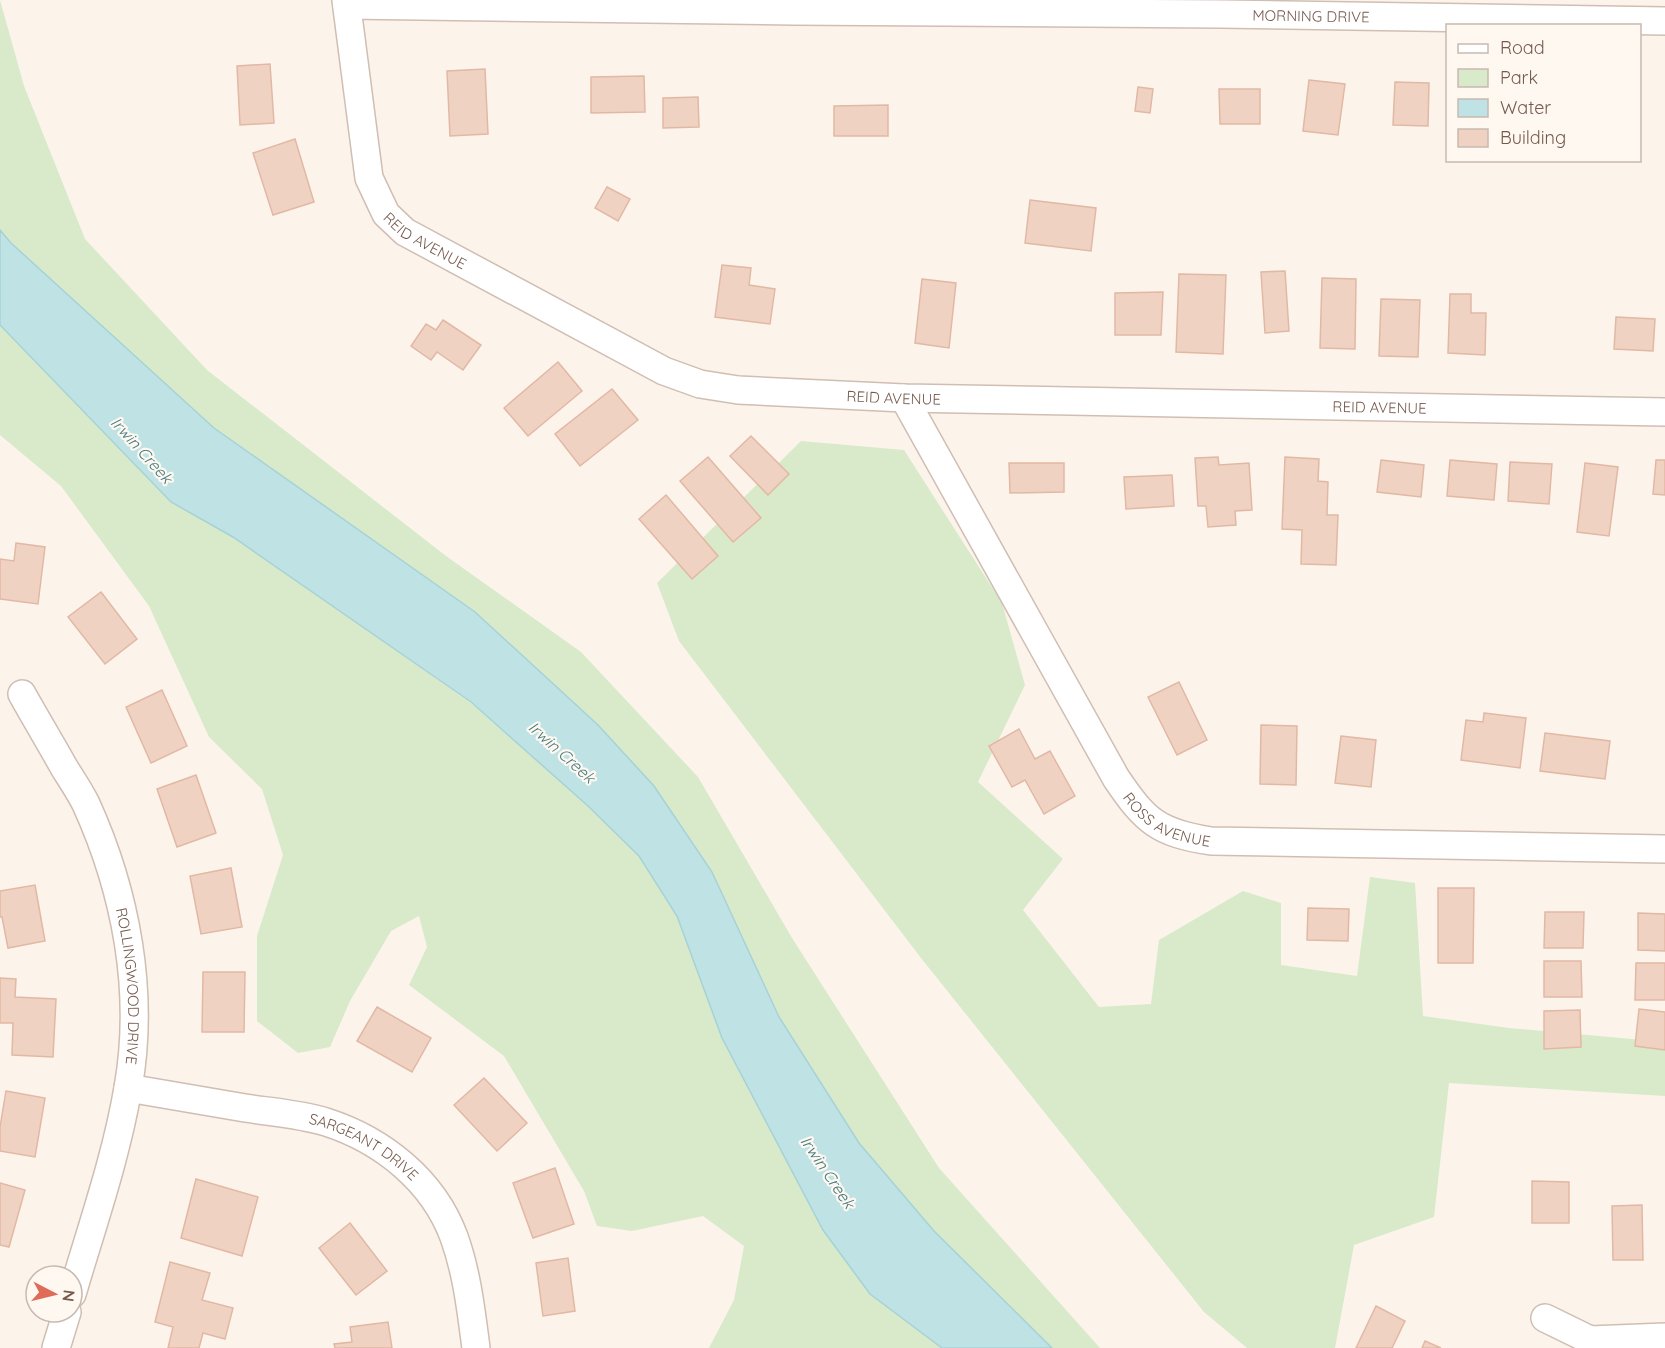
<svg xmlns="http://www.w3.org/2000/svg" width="1665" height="1348" font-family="Quicksand,sans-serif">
<rect width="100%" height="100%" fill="#fcf4eb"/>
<g fill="#d8eac9">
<polygon points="0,0 24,86 85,239 207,370 446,556 581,652 698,777 792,938 939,1168 1100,1348 1052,1348 934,1231 859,1143 779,1017 712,872 654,786 598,725 475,612 214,428 11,243 0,230"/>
<polygon points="0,325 171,502 233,536 471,703 588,806 639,856 677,916 722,1038 870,1294 942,1348 709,1348 734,1300 744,1246 703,1216 632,1231 597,1226 584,1191 504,1056 409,985 427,947 419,916 391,931 350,1001 330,1047 298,1053 257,1021 257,936 283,855 262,789 209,737 149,606 61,486 0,435"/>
<polygon points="801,441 904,450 1002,603 1025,685 978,782 1063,859 1023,910 1099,1007 1151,1004 1159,940 1243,891 1281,903 1281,965 1357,976 1370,877 1415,883 1423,1016 1509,1028 1665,1042 1665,1096 1449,1083 1434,1217 1354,1245 1335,1348 1247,1348 1204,1312 921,958 679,641 657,583"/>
</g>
<polygon fill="#bfe2e5" stroke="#a6d2d7" stroke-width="1.5" points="0,230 11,243 214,428 475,612 598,725 654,786 712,872 779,1017 859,1143 934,1231 1052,1348 942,1348 870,1294 823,1230 722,1038 677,916 639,856 588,806 471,702 233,537 171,502 0,325"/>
<g fill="#f0d2c3" stroke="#e2b8a4" stroke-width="1.5">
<polygon points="270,64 274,123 240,125 237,66"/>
<polygon points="485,69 488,134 450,136 447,71"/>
<polygon points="644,76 645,112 591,113 591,77"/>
<polygon points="1309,80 1345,84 1338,135 1303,131"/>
<polygon points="1395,82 1429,83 1428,126 1393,125"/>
<polygon points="1138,87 1153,89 1150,113 1135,111"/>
<polygon points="1219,89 1260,89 1260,124 1220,124"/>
<polygon points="698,97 699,127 663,128 663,98"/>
<polygon points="888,105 888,136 834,136 834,106"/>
<polygon points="295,139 314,202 273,215 253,153"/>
<polygon points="607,187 630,199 618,221 595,208"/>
<polygon points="1030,200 1096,208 1091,251 1025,243"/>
<polygon points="722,265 751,268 749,285 775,289 770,324 715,317"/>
<polygon points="1285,271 1289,331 1265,333 1261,272"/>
<polygon points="1179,274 1226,275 1223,354 1176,352"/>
<polygon points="1322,278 1356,279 1355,349 1320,348"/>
<polygon points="922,279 956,283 949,348 915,343"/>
<polygon points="1163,292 1161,335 1115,335 1115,293"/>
<polygon points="1450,294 1471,294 1471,313 1486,313 1485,355 1448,353"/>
<polygon points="1381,299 1420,300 1418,357 1379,356"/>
<polygon points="1616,317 1655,319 1653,351 1614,349"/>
<polygon points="443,320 481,345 463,370 437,352 431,360 411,346 426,324 436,330"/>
<polygon points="558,362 582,391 528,436 504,408"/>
<polygon points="612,389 638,420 580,466 555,434"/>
<polygon points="751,436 789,474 768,495 730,456"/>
<polygon points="708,457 761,518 733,542 680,481"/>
<polygon points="1218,457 1219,465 1249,463 1252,510 1235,511 1236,525 1208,527 1206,506 1198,506 1195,458"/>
<polygon points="1285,457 1319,459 1318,481 1328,482 1327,515 1338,515 1336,565 1301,564 1302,530 1282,529"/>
<polygon points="1381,460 1424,465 1421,497 1377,492"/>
<polygon points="1450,460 1497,464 1494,500 1447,496"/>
<polygon points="1656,460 1665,460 1665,495 1653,494"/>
<polygon points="1510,462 1552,464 1549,504 1508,501"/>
<polygon points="1009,463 1064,463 1064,492 1010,493"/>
<polygon points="1585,463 1618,467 1609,536 1577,532"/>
<polygon points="1172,475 1174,506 1126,509 1124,477"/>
<polygon points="666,495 718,556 692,579 639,519"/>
<polygon points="16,543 45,547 38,604 0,599 0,559 14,561"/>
<polygon points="101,592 137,639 105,664 68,617"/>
<polygon points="1179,682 1207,740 1177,755 1148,697"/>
<polygon points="162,690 187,746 151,763 126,707"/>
<polygon points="1484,713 1526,718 1520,768 1461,760 1466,720 1483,722"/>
<polygon points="1261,725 1297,726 1296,785 1260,784"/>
<polygon points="1019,729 1035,759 1050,751 1075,796 1044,814 1025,780 1012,787 989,746"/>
<polygon points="1545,733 1610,741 1605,779 1540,771"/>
<polygon points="1341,736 1376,740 1371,787 1335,783"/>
<polygon points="196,775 216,833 177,847 157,789"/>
<polygon points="231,868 242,927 201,934 190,876"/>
<polygon points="35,885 45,941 8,948 2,917 0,917 0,891"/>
<polygon points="1438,888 1474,888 1473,963 1438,963"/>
<polygon points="1308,908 1349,909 1348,941 1307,940"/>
<polygon points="1545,912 1584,912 1583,948 1544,948"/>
<polygon points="1638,913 1665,914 1665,951 1638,950"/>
<polygon points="1544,961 1581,961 1582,997 1544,997"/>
<polygon points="1636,963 1665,963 1665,1000 1635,1000"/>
<polygon points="203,972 245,972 244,1032 202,1032"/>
<polygon points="0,978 16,979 15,997 56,999 53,1057 12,1055 13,1023 0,1023"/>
<polygon points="377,1007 431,1038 412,1072 357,1041"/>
<polygon points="1639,1009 1665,1012 1665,1050 1635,1046"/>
<polygon points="1580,1010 1581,1047 1544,1049 1544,1011"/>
<polygon points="484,1078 527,1123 497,1151 454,1105"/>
<polygon points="6,1091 45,1098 35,1157 0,1151 0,1127"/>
<polygon points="555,1168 574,1224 533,1238 513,1183"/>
<polygon points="196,1179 258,1197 242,1256 181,1238"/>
<polygon points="1532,1181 1569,1182 1569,1223 1532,1223"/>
<polygon points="0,1183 25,1190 9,1247 0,1245"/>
<polygon points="1642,1205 1643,1260 1613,1260 1612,1206"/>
<polygon points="350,1223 387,1271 356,1295 319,1248"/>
<polygon points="568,1258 575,1311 543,1316 536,1263"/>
<polygon points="170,1262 210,1273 202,1300 233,1308 225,1339 203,1333 199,1348 168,1348 173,1327 155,1322"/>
<polygon points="1376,1306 1405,1321 1392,1348 1356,1348"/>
<polygon points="388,1322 392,1348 335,1348 334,1344 352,1342 350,1327"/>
<polygon points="1425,1341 1441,1348 1422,1348"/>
</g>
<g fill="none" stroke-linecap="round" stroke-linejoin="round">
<defs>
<g id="minor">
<path id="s1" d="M346 0 369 178 386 214 405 232 664 371 700 384 738 390 904 398 1665 412"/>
<path id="s2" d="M347 5 793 11 1220 14 1665 21"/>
<path id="s3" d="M904 398 1116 778C1145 821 1158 833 1211 841L1665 849"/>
<path id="s4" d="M22 694C36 719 51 744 65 769 72 780 80 792 86 804 126 892 145 992 128 1088 116 1158 92 1226 72 1294"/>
<path id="s5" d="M128 1088C167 1095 206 1101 245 1108 271 1112 301 1114 326 1122 382 1140 433 1180 454 1237 467 1273 471 1310 476 1348"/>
<polyline points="1545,1318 1590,1340 1665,1337"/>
<polyline points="56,1348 67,1312"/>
</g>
</defs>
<use href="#minor" stroke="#d0beb3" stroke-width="30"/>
<use href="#minor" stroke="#fff" stroke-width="27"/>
</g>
<g text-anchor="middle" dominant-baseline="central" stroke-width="4.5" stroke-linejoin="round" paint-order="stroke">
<g font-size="15" fill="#765a4e" stroke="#fef8f1">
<text stroke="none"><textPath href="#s2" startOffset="964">MORNING DRIVE</textPath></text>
<text stroke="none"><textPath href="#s1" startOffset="267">REID AVENUE</textPath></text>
<text stroke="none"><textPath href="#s1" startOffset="772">REID AVENUE</textPath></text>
<text stroke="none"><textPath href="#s1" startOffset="1258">REID AVENUE</textPath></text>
<text stroke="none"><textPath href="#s3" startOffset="504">ROSS AVENUE</textPath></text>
<text stroke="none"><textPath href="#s4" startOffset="316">ROLLINGWOOD DRIVE</textPath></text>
<text stroke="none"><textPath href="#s5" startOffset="246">SARGEANT DRIVE</textPath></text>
</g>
<g font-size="16" font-style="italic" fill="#457b81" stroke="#fef8f1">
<text transform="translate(142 450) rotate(48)">Irwin Creek</text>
<text transform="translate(562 752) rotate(42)">Irwin Creek</text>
<text transform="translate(828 1172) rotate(56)">Irwin Creek</text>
</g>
</g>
<rect x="1446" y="24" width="195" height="138" fill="#fef8f1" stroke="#c8b9b0" stroke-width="1.5"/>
<rect x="1458" y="44" width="30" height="9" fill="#ffffff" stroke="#c8b9b0" stroke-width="1.5"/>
<text x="1500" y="54" font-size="18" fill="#765a4e">Road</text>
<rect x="1458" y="69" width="30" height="18" fill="#d8eac9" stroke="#c8b9b0" stroke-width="1.5"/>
<text x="1500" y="84" font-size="18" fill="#765a4e">Park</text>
<rect x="1458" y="99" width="30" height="18" fill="#bfe2e5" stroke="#c8b9b0" stroke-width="1.5"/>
<text x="1500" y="114" font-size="18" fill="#765a4e">Water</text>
<rect x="1458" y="129" width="30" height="18" fill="#f0d2c3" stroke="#c8b9b0" stroke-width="1.5"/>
<text x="1500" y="144" font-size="18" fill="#765a4e">Building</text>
<g transform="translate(54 1294) rotate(97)"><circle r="28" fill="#fef8f1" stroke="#c8b9b0" stroke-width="1.5"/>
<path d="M0-4.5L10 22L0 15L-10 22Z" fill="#df6c56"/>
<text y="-9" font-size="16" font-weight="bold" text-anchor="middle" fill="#765a4e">N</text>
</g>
</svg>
